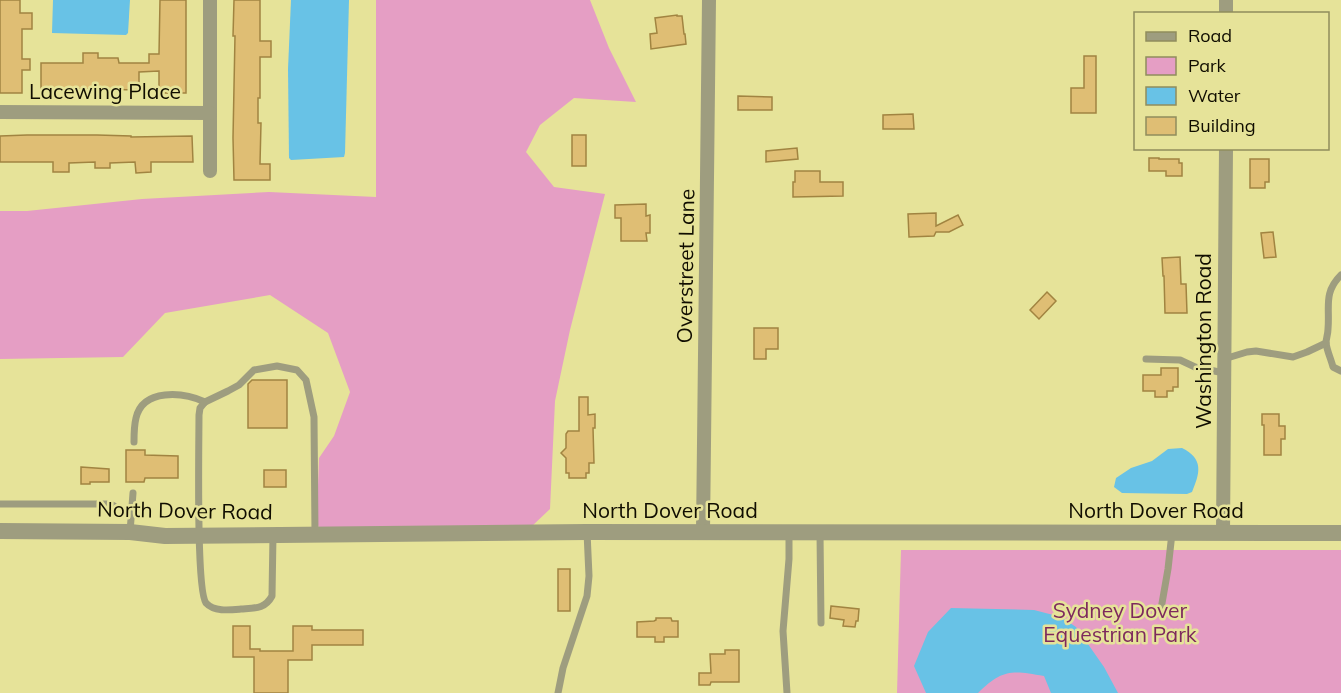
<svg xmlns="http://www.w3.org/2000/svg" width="1341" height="693" font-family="Mulish,sans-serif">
<rect width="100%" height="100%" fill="#e6e399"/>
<g fill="#e59ec4">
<polygon points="376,0 590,0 609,48 636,102 574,98 540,125 526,152 554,187 605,194 570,330 555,401 550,509 531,527 319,528 318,525 317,513 319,458 334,436 350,392 328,333 270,295 165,313 123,357 0,359 0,211 27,211 142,199 269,192 376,197"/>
<polygon points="901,550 1341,550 1341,693 897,693"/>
</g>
<g fill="#68c2e6">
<polygon points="53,0 130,0 128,33 126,35 52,33"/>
<polygon points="291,0 349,0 345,153 344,157 291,160 289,158 288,69"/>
<path d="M1182 448C1204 459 1200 473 1192 492L1187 494 1122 493 1114 487 1116 478 1131 468 1152 461 1168 449Z"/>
<path d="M951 608 1034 610 1061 617 1076 627 1104 667 1118 693H1051L1044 676C1012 670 1002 669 978 693H926L914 666 928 632Z"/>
</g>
<g fill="#dfbe74" stroke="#a18441" stroke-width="1.5">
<polygon points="0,0 20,0 20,13 32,13 32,29 22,29 22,59 30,59 30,70 22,70 22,93 0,93"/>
<polygon points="160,0 186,0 186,93 159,93 159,71 139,72 139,90 41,88 41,63 83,63 83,53 98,53 98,58 118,58 119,63 149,63 149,54 159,54"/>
<polygon points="234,0 260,0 260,41 271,41 271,57 260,57 260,98 258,98 258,123 261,123 260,164 270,164 270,180 234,180 233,138 235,36 233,36"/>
<polygon points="677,15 677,16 682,16 684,34 685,34 686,44 651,49 650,34 657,33 655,18"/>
<polygon points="1084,56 1096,56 1096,113 1071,113 1071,88 1084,88"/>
<polygon points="738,96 772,97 772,110 738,110"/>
<polygon points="913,114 914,129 883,129 883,115"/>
<polygon points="27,135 97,135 131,136 131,137 192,136 193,162 151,162 151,172 136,173 135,162 110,163 110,168 95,168 95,162 69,163 69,172 53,172 53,162 0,162 0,136"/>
<rect x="572" y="135" width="14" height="31"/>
<polygon points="797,148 798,159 766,162 766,151"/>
<polygon points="1149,158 1159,158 1159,159 1179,159 1179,163 1182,163 1182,176 1166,176 1166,171 1149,171"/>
<polygon points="1250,159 1269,159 1269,182 1265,182 1265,188 1250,188"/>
<polygon points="795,171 820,171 820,182 843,182 843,196 793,197 793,182 795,182"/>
<polygon points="646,204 646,216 650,215 650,233 646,233 647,241 621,241 621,218 615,218 615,205"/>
<polygon points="936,213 936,226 958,215 963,225 949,232 936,232 934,236 909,237 908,214"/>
<polygon points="1273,232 1276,257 1264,258 1261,233"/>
<polygon points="1180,257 1181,284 1186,284 1187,313 1165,313 1164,276 1163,276 1162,258"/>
<polygon points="1047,292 1056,301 1039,319 1030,310"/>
<polygon points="754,328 778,328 778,349 766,349 766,359 754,359"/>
<polygon points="1161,368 1178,368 1178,387 1173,387 1173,391 1167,391 1167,397 1155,397 1155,391 1143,391 1143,375 1161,375"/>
<polygon points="252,380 287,380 287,428 248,428 248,384"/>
<polygon points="579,397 588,397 588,415 595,414 595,428 593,428 594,463 589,463 589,473 586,473 586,478 569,478 569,473 566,473 566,458 561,453 566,448 566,434 568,431 579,431"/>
<polygon points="1262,414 1279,414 1279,426 1285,426 1285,439 1281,439 1281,455 1264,455 1264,425 1262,425"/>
<polygon points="126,450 145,450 145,455 178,456 178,478 145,478 144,482 126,482"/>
<polygon points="81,467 109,469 109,482 90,482 90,484 81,484"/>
<rect x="264" y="470" width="22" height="17"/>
<rect x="558" y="569" width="12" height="42"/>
<polygon points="831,606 859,609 858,621 856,621 855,627 843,626 844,620 830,618"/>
<polygon points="656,618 671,618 672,621 678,621 678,637 664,637 664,642 655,642 655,637 637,637 637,622 654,621 656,620"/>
<polygon points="233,626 250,626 250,649 260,649 260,651 293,651 293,626 312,626 312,630 363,630 363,645 312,645 312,660 288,660 288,693 254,693 254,657 233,657"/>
<polygon points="725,650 739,650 739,682 711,682 710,685 699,685 699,673 711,673 710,654 725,654"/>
</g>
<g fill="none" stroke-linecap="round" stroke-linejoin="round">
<g stroke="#9e9d7f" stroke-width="7">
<path d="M1341 275C1323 293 1330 307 1328 329 1328 334 1326 339 1326 343 1327 351 1331 359 1333 367L1341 371"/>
<polyline points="1146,359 1180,360 1195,367 1224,373"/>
<polyline points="1224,359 1247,352 1256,351 1293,357 1307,352 1326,343"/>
<path d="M134 442C134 435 134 426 136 418 143 388 183 392 205 402"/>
<polyline points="0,504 110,504 114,506"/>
<polyline points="130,532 133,493"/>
<polyline points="820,533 821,623"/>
<path d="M273 535 272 596C265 609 255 608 241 609 230 610 214 612 206 603 196 590 199 441 199 415L200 408 205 402 228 391 239 385 254 370 277 366 297 370 306 380 314 417 315 534"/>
<polyline points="1161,609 1168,569 1172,533"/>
<polyline points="558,693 563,668 587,596 589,576 587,532"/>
<polyline points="787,693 783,631 789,559 789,533"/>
</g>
<g stroke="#9e9d7f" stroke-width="14">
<polyline points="210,0 210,171"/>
<polyline points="1226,14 1226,0"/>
<polyline points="0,112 210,113"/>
<polyline points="703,532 709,0"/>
<polyline points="1223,533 1226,148"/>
</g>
<polyline stroke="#9e9d7f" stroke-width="16" points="0,531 130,532 165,536 587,532 1341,533"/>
</g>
<g text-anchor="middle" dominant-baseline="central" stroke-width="5" stroke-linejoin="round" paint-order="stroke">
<g font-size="21" fill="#100d00" stroke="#e6e399">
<text x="105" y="91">Lacewing Place</text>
<text transform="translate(685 266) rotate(-89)">Overstreet Lane</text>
<text transform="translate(1203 341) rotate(-90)">Washington Road</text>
<text transform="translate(185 510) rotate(1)">North Dover Road</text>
<text x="670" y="510">North Dover Road</text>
<text x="1156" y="510">North Dover Road</text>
</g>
<g font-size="21" fill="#7d295d" stroke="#e6e399">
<text x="1120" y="610">Sydney Dover<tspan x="1120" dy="24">Equestrian Park</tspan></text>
</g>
</g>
<rect x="1134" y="12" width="195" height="138" fill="#e6e399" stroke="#908d5c" stroke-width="1.5"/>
<rect x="1146" y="32" width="30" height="9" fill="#9e9d7f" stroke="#908d5c" stroke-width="1.5"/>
<text x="1188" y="42" font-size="18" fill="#100d00">Road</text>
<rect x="1146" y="57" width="30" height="18" fill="#e59ec4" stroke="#908d5c" stroke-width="1.5"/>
<text x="1188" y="72" font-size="18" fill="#100d00">Park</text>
<rect x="1146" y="87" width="30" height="18" fill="#68c2e6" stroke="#908d5c" stroke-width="1.5"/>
<text x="1188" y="102" font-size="18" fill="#100d00">Water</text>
<rect x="1146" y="117" width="30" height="18" fill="#dfbe74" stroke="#908d5c" stroke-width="1.5"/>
<text x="1188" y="132" font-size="18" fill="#100d00">Building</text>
</svg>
